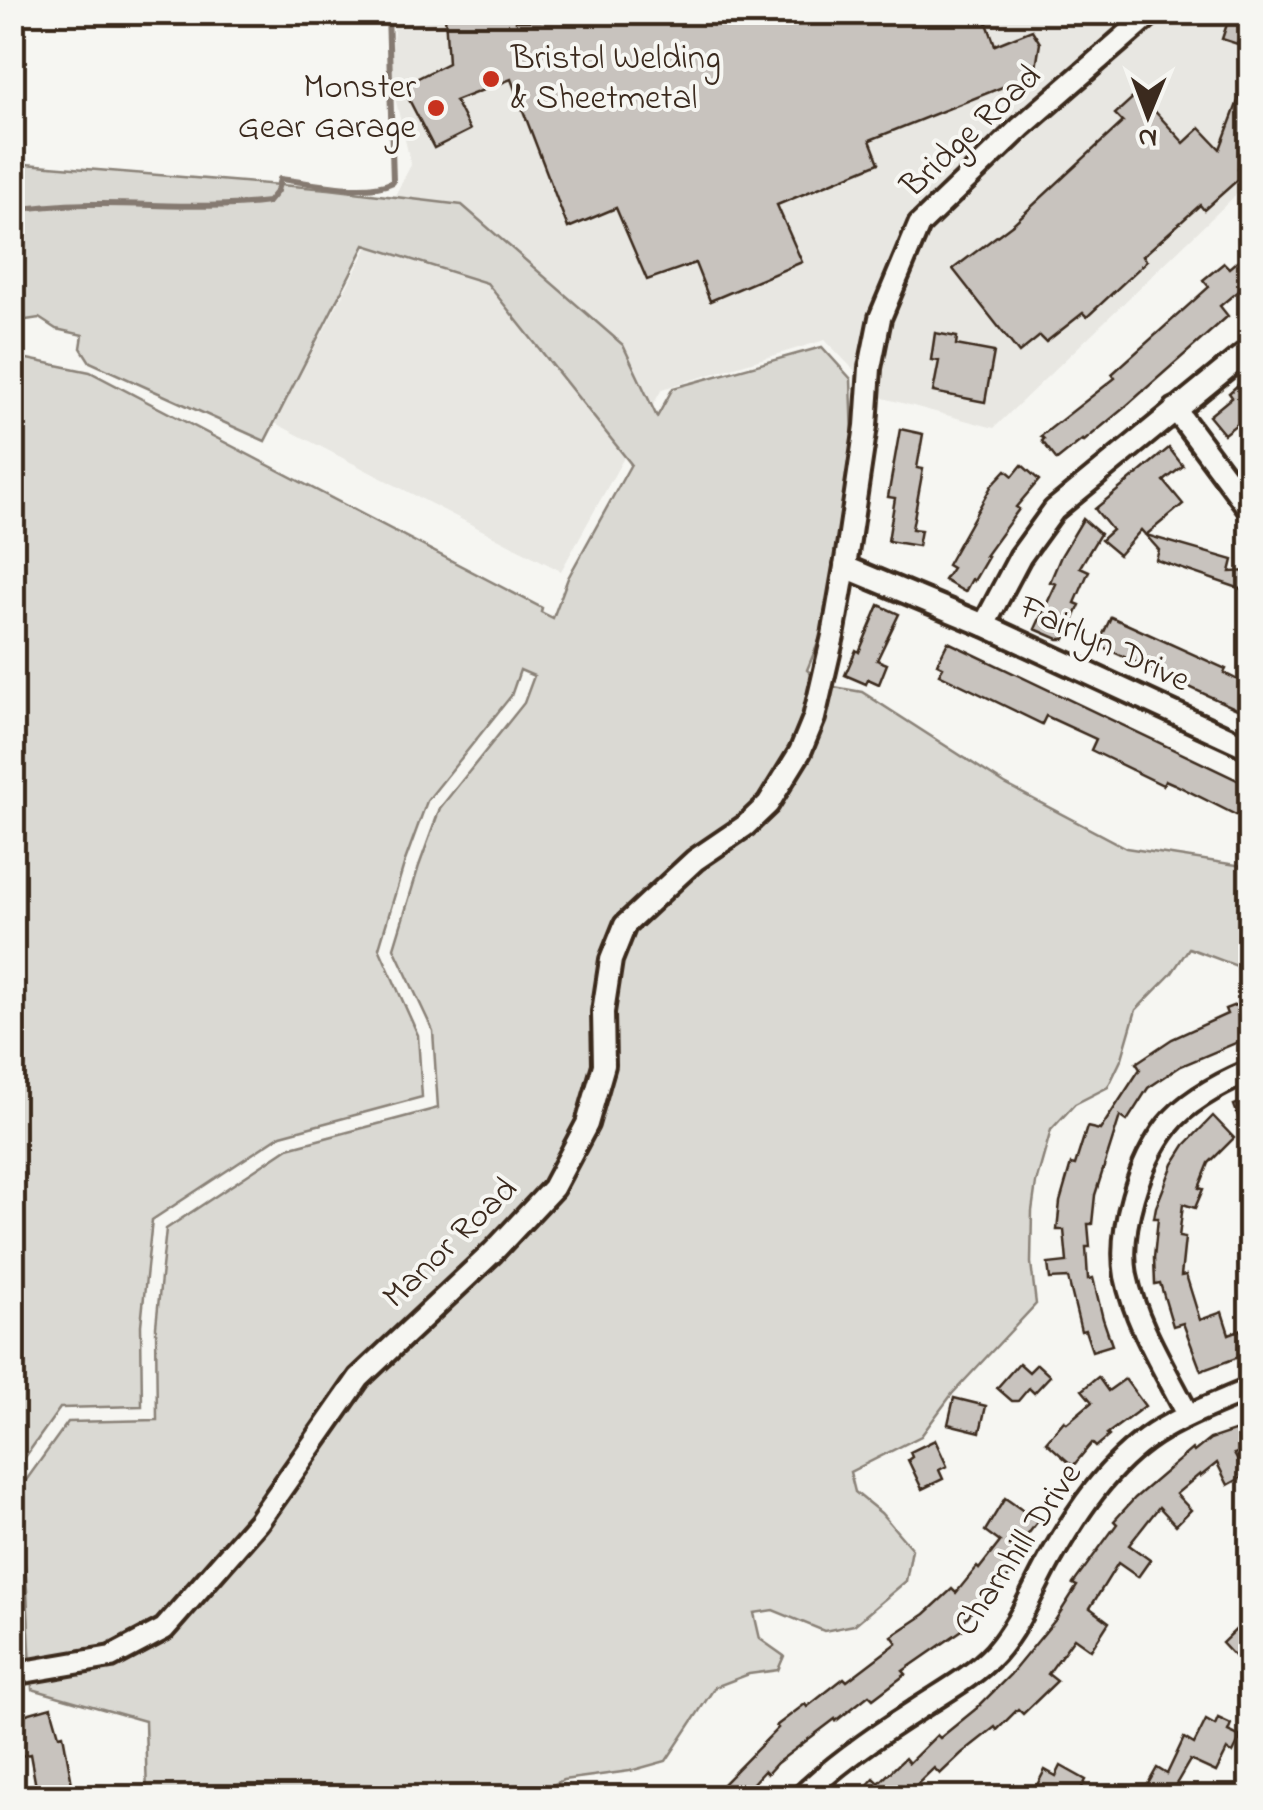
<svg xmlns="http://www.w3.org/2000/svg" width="1263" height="1810" font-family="'Indie Flower',sans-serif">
<rect width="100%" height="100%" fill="#f6f6f2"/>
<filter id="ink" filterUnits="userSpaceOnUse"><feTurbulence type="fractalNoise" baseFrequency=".01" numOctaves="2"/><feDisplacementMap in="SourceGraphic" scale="20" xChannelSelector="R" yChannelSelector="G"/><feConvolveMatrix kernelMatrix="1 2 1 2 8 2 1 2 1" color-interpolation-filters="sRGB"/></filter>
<g filter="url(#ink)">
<polygon fill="#e8e7e2" points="396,13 1250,13 1250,191 1241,190 994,428 880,397 825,340 662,389 561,571 275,423 411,165 389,72"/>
<polygon fill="#dad9d3" stroke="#8a8278" stroke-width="2.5" points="13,163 329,189 462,205 623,345 657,417 673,388 822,347 851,379 853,440 823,631 807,670 831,692 834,687 862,692 1005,784 1126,848 1250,867 1250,971 1189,948 1172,973 1136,1010 1122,1058 1108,1087 1075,1104 1051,1130 1036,1183 1032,1211 1031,1263 1036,1304 952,1394 921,1436 850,1472 855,1492 881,1513 912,1549 906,1581 854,1625 824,1631 773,1610 754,1613 760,1639 784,1656 778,1670 749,1674 715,1687 666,1761 630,1771 563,1780 534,1794 534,1797 147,1797 145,1721 32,1689 27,1590 19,1490 68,1422 157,1420 156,1326 166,1229 288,1148 438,1108 433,1031 394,948 419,866 440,808 524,703 534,676 520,670 511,696 427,801 405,861 379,948 418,1035 422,1097 281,1135 152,1220 141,1325 142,1406 60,1408 13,1474 13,356 90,372 542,608 541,612 553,618 568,578 631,464 487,283 365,245 265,441 90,362 81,348 83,335 56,329 39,318 13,322"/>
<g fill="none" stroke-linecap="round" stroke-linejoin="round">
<path stroke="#857a71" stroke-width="6" d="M12 210C38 207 64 204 90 204 151 203 206 210 268 202L277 191 280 179C310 182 365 196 393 182L388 12"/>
</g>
<g fill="#c8c3be" stroke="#3b2a1e" stroke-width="2.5">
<polygon points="591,12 983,12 995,45 1032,30 1040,43 1035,74 870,140 879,163 777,205 802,262 710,301 695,263 647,280 616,208 568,228 511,79 455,101 470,130 434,148 402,86 448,63 445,15 516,13 516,21 591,21"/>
<polygon points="1231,12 1250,12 1250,48 1222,39"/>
<polygon points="1249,72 1250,138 1238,169 1243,175 1204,210 1200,205 1143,256 1147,261 1087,317 1083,313 1046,342 1040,336 1019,353 953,269 1014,223 1123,122 1115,114 1138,93 1184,143 1200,128 1220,149"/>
<polygon points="1250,250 1250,281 1220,306 1228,316 1124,408 1083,442 1082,440 1057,460 1042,441 1044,439 1041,436 1115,378 1112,374 1209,287 1203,280 1224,263 1229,268"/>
<polygon points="935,333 957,337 956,345 994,352 985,402 933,392 939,361 931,360"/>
<polygon points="1250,374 1250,414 1224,434 1209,416 1232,397 1229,393"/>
<polygon points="900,429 923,434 917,468 923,469 912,529 921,530 918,546 888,541 895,498 888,497"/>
<polygon points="1169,448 1183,466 1164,481 1183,504 1146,535 1233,560 1230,572 1250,571 1250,592 1156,560 1159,550 1141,530 1119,555 1101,540 1112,530 1095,509"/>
<polygon points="1022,465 1039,480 1016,507 1019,509 985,556 988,557 974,581 972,579 965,592 944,580 952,568 947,565 992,485 1006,470 1013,476"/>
<polygon points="1083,519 1100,534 1080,567 1089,571 1075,603 1080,605 1065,639 1058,639 1035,629 1056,584 1050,582 1061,556"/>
<polygon points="879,605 899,614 877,660 887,664 879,684 868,679 866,684 845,675 856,650 859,652"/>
<polygon points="1111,617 1226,669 1224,673 1250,686 1250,715 1098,645"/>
<polygon points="948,642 1250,786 1250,822 1174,784 1165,780 1163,785 1091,750 1096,739 1046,716 1042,724 939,674 943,667 937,664"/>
<polygon points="1246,1001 1250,1013 1250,1037 1181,1066 1148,1088 1127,1121 1120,1116 1095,1195 1092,1224 1088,1224 1090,1247 1086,1247 1088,1279 1093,1278 1103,1319 1112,1345 1092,1351 1085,1330 1081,1331 1068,1278 1050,1279 1048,1264 1067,1262 1064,1230 1057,1230 1060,1202 1071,1164 1075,1165 1087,1127 1100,1130 1140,1069 1136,1063 1172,1039 1227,1014 1225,1009"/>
<polygon points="1250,1099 1250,1146 1249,1146 1234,1105"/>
<polygon points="1213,1116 1234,1138 1209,1163 1199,1188 1203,1189 1195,1208 1183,1204 1179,1237 1185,1238 1181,1276 1186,1275 1200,1320 1222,1312 1229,1334 1250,1326 1250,1353 1201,1371 1183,1323 1173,1326 1160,1283 1155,1284 1154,1258 1158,1218 1154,1218 1156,1207 1173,1164 1185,1145"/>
<polygon points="1019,1363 1029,1372 1037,1364 1050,1376 1034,1393 1029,1388 1018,1401 1012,1401 997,1388"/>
<polygon points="1098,1377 1108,1391 1125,1379 1145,1406 1107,1434 1109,1436 1096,1447 1092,1443 1073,1466 1046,1442 1064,1421 1067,1423 1092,1402 1082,1390"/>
<polygon points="954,1398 986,1406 980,1432 948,1424"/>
<polygon points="1246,1427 1250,1440 1250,1449 1234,1454 1246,1475 1228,1485 1217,1463 1201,1476 1200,1474 1176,1494 1191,1510 1176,1525 1159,1507 1129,1545 1150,1560 1138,1577 1118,1563 1090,1608 1109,1622 1091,1650 1074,1638 1048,1674 1057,1681 1023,1714 1018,1709 997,1730 995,1727 962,1753 940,1774 934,1768 903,1798 856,1798 874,1778 879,1783 905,1758 909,1763 937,1735 940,1738 977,1708 1010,1675 1056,1619 1077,1586 1073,1584 1117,1524 1114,1521 1135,1498 1192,1449 1194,1452 1210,1439"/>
<polygon points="935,1440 947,1466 939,1470 943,1479 922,1489 908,1460 912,1457 910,1452"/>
<polygon points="1005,1498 1038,1521 1007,1562 1015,1569 985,1604 981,1601 961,1624 965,1628 903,1671 906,1674 873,1699 869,1695 836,1721 835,1719 777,1763 767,1774 764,1771 739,1798 715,1798 721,1790 719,1788 778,1728 776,1726 805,1704 807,1707 844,1678 847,1681 897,1643 892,1636 925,1614 952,1589 956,1593 977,1567 979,1569 1000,1542 985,1531"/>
<polygon points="1250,1616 1250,1673 1222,1643"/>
<polygon points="51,1707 59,1735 63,1734 72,1784 55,1787 57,1798 38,1798 30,1754 12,1758 12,1718"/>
<polygon points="1218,1718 1231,1724 1228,1731 1241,1737 1233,1753 1227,1750 1216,1772 1190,1760 1168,1798 1140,1798 1157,1768 1167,1774 1184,1738 1194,1744 1206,1720 1215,1725"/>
<polygon points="1061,1766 1086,1780 1076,1798 1030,1798 1045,1770 1056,1776"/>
</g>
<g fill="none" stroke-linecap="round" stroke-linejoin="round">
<defs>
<g id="minor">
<polyline points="1175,409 1250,510"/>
<polyline points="845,567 984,625 1250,748"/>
<polyline points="984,625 1020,557 1054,510 1250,349"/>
<path d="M1188 1415C1166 1371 1136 1325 1126 1276 1118 1229 1139 1162 1168 1125 1188 1100 1222 1083 1250 1071"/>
<polyline points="12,1674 111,1657 164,1629 258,1522 359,1378 493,1252 553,1188 587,1124 604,1065 603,1012 611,960 625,925 695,860 745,826 768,804 800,752 814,718 833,636 845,567 866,426 870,368 880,318 919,225 1021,127 1153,12"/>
<path d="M800 1798C835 1764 874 1737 915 1711 942 1693 973 1677 995 1653 1018 1627 1032 1592 1049 1561 1076 1513 1107 1465 1154 1434 1184 1415 1218 1403 1250 1389"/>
</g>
</defs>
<use href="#minor" stroke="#3b2a1e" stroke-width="28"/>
<use href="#minor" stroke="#f6f6f2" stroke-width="20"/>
</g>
</g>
<g fill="#c8321e" stroke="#f6f6f2" stroke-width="4">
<circle cx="491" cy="79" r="10"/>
<circle cx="436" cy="108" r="10"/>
</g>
<g text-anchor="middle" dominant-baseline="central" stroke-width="8" stroke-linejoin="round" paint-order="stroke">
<g font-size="35" fill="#3b2a1e" stroke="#f6f6f2" text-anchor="start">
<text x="511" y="59">Bristol Welding<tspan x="511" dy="40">&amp; Sheetmetal</tspan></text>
<text x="416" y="88" text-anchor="end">Monster<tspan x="416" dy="40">Gear Garage</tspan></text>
</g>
<g font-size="35" fill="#3b2a1e" stroke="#f6f6f2">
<text transform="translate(972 132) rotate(-43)">Bridge Road</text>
<text transform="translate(1104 645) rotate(25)">Fairlyn Drive</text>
<text transform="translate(451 1244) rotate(-44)">Manor Road</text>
<text transform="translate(1019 1550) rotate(-56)">Charnhill Drive</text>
</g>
</g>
<rect width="1263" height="1810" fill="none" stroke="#f6f6f2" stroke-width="50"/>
<rect x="25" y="25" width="1213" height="1760" fill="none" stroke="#3b2a1e" stroke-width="4" filter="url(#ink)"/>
<g transform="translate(1148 115) rotate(181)" stroke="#f6f6f2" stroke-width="8" paint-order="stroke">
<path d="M0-8L18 38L0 25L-18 38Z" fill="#3b2a1e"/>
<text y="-15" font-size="28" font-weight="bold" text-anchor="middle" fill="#3b2a1e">N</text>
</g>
</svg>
